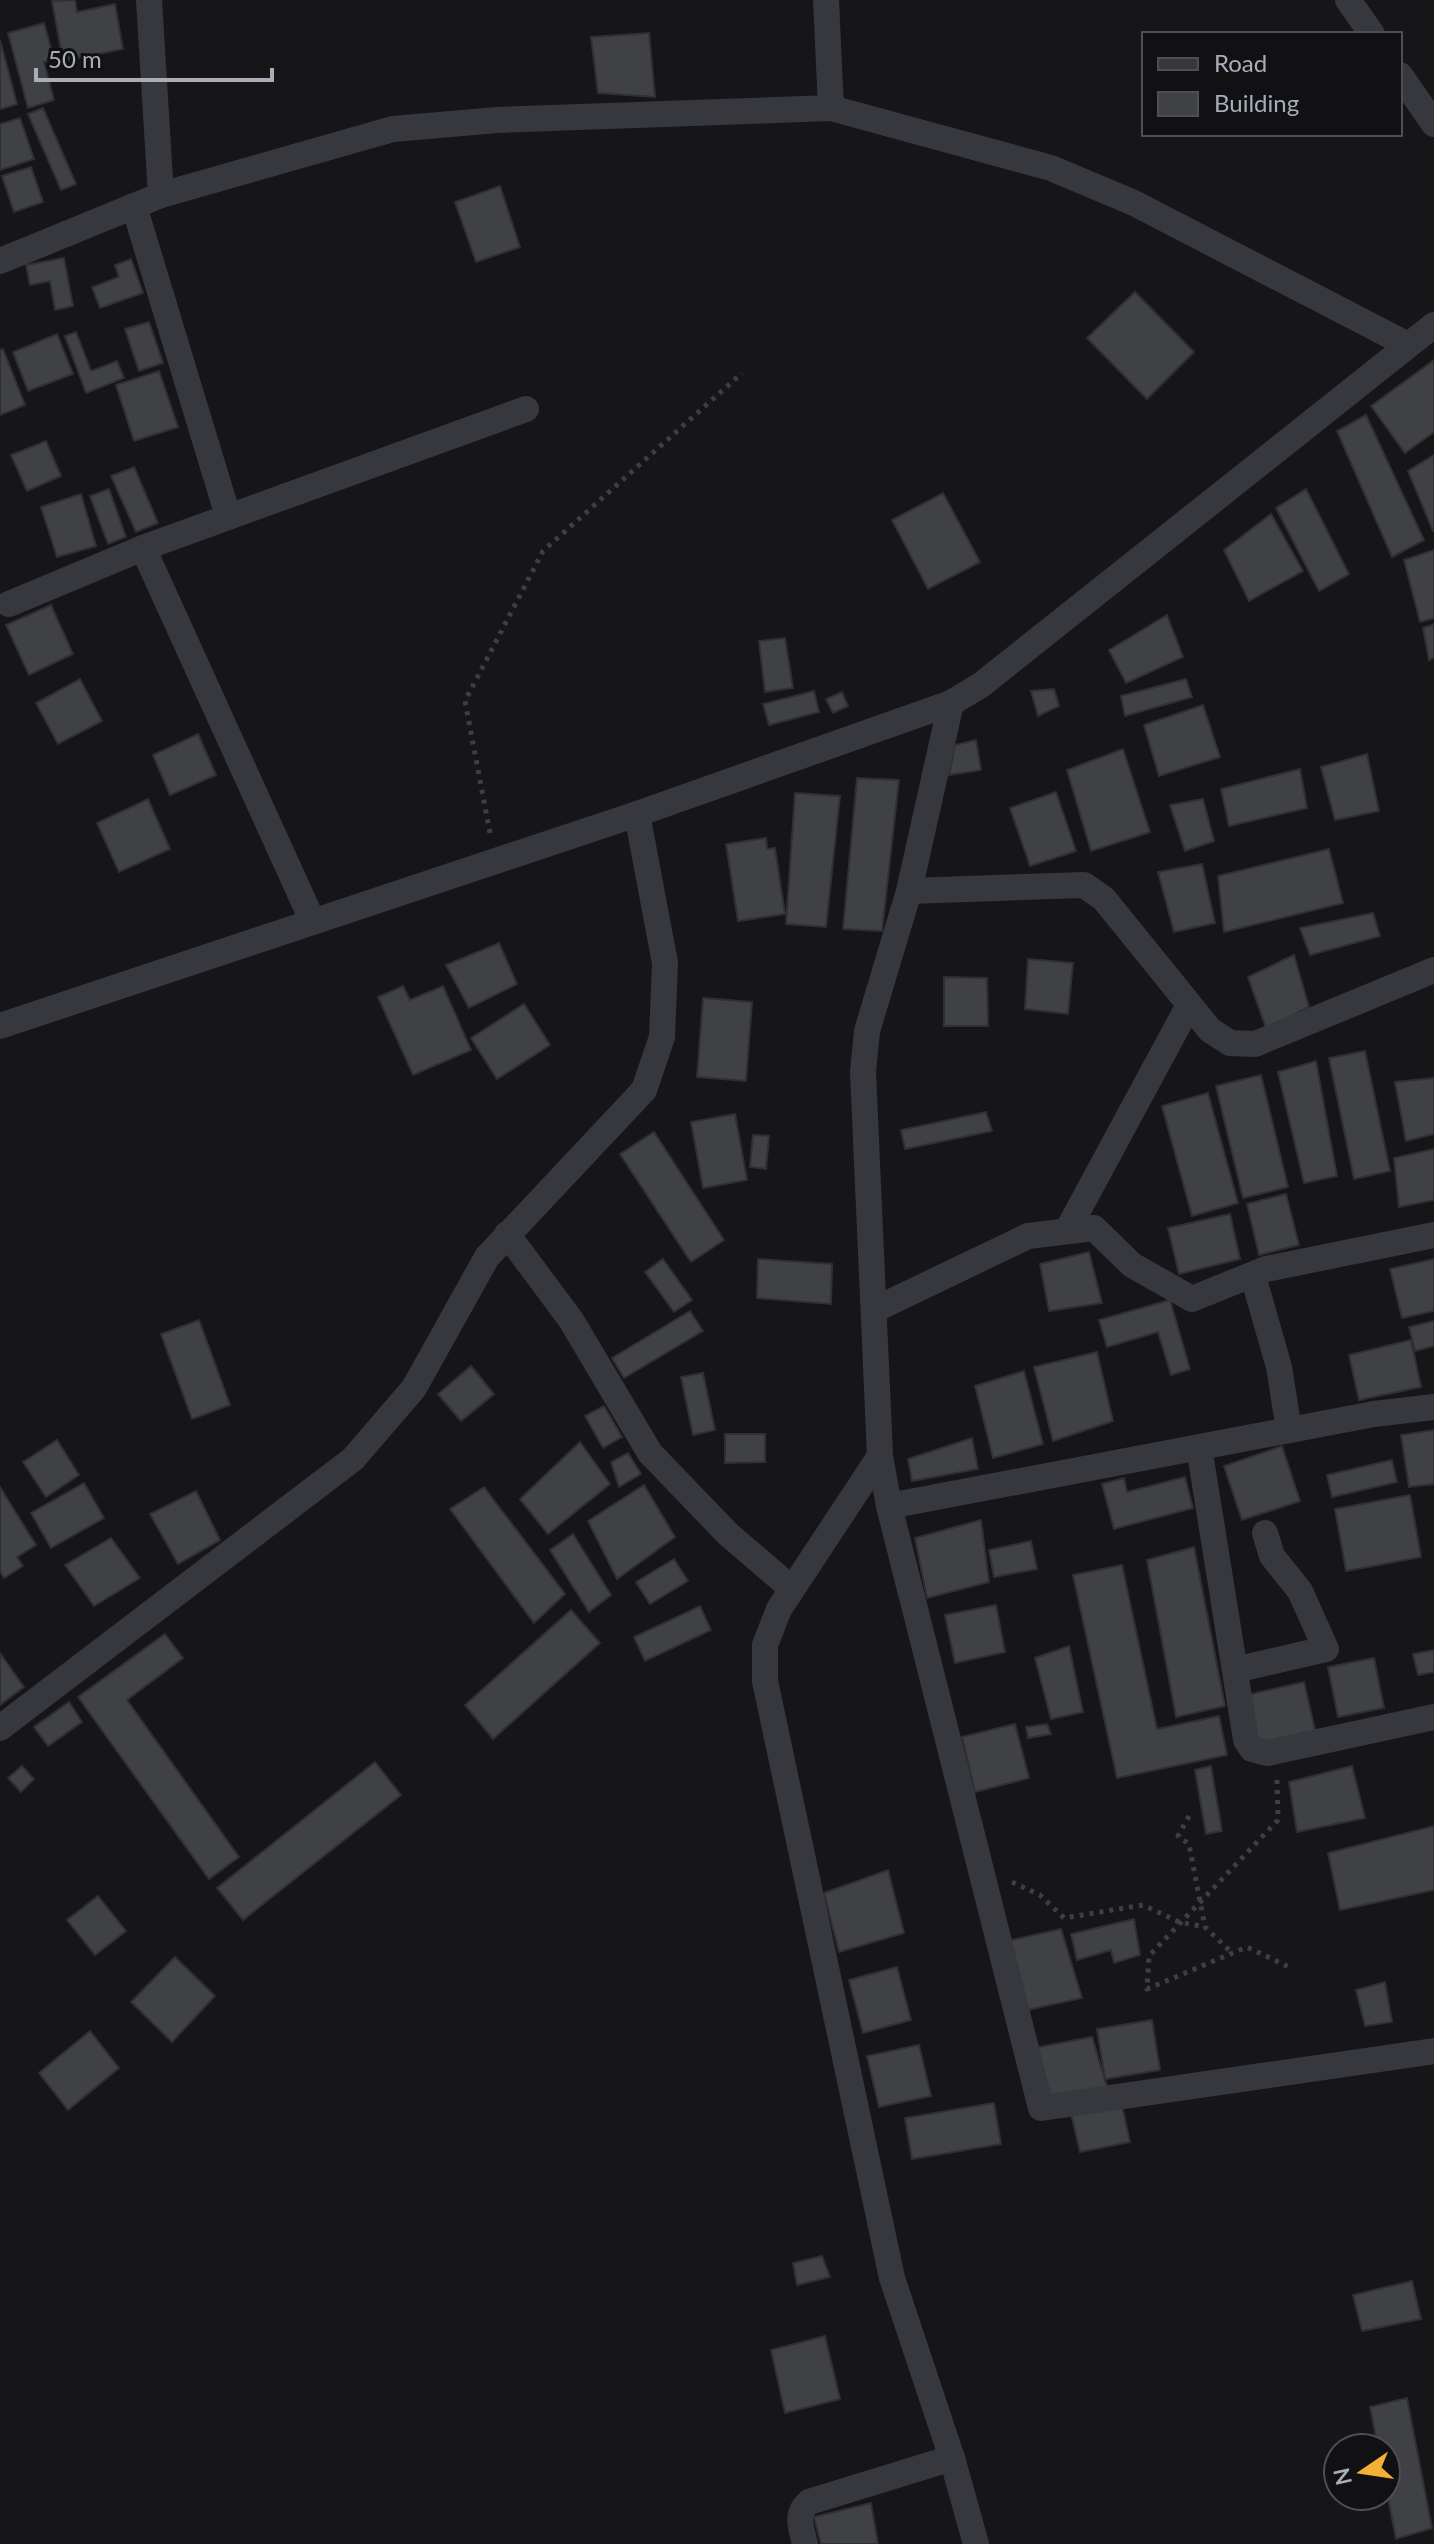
<svg xmlns="http://www.w3.org/2000/svg" width="1434" height="2544" font-family="Lato,sans-serif">
<rect width="100%" height="100%" fill="#161618"/>
<g fill="#404145" stroke="#303034" stroke-width="2">
<polygon points="75,0 77,12 115,4 123,49 63,61 52,1"/>
<polygon points="44,23 54,59 44,62 54,100 28,108 8,33"/>
<polygon points="649,33 655,97 598,93 591,37"/>
<polygon points="0,40 17,104 1,109 0,106"/>
<polygon points="43,108 76,184 61,190 28,114"/>
<polygon points="20,118 34,159 0,170 0,124"/>
<polygon points="31,167 43,202 14,212 2,176"/>
<polygon points="500,186 520,247 476,262 455,202"/>
<polygon points="64,258 73,306 55,310 50,281 30,285 26,265"/>
<polygon points="131,259 143,293 100,308 92,287 119,277 115,265"/>
<polygon points="1135,292 1194,352 1147,399 1087,338"/>
<polygon points="149,322 163,363 139,371 125,329"/>
<polygon points="76,332 91,371 117,361 124,378 86,393 65,336"/>
<polygon points="57,334 73,374 28,391 13,352"/>
<polygon points="3,349 25,405 0,415 0,350"/>
<polygon points="1434,360 1434,432 1405,453 1371,406"/>
<polygon points="159,371 178,427 134,441 116,385"/>
<polygon points="1366,415 1424,540 1392,557 1337,431"/>
<polygon points="46,441 61,476 27,491 11,455"/>
<polygon points="1434,455 1434,531 1433,531 1408,471"/>
<polygon points="134,467 158,523 136,532 111,476"/>
<polygon points="109,489 126,537 108,544 90,496"/>
<polygon points="1306,489 1349,574 1319,591 1276,508"/>
<polygon points="943,493 980,562 928,589 892,520"/>
<polygon points="81,494 96,546 57,557 41,507"/>
<polygon points="1271,514 1303,571 1249,601 1224,550"/>
<polygon points="1434,550 1434,618 1420,622 1404,560"/>
<polygon points="51,605 73,654 29,675 6,625"/>
<polygon points="1167,615 1183,657 1126,683 1109,650"/>
<polygon points="1434,624 1434,658 1429,660 1423,628"/>
<polygon points="785,638 793,688 765,692 759,641"/>
<polygon points="80,679 102,721 58,744 36,703"/>
<polygon points="1186,679 1192,697 1125,716 1121,696"/>
<polygon points="1054,689 1059,706 1038,716 1031,691"/>
<polygon points="814,691 819,712 769,725 763,704"/>
<polygon points="842,692 848,706 833,713 826,699"/>
<polygon points="1203,705 1220,757 1159,776 1144,725"/>
<polygon points="198,734 216,775 170,795 153,755"/>
<polygon points="976,740 981,770 949,775 955,745"/>
<polygon points="1123,749 1150,832 1091,851 1067,770"/>
<polygon points="1367,754 1379,811 1335,820 1321,767"/>
<polygon points="1300,769 1307,808 1229,826 1221,789"/>
<polygon points="857,778 899,780 882,931 843,929"/>
<polygon points="1056,792 1076,851 1030,866 1010,808"/>
<polygon points="795,793 840,796 826,927 786,924"/>
<polygon points="148,799 170,849 119,872 97,823"/>
<polygon points="1203,799 1214,841 1185,851 1170,805"/>
<polygon points="766,838 767,849 775,848 785,914 738,921 726,844"/>
<polygon points="1329,849 1343,903 1224,932 1218,876"/>
<polygon points="1202,864 1215,923 1174,932 1158,872"/>
<polygon points="1373,913 1380,936 1310,955 1300,928"/>
<polygon points="499,943 517,984 469,1008 446,965"/>
<polygon points="1294,955 1309,1007 1266,1028 1248,977"/>
<polygon points="1028,959 1073,963 1068,1014 1025,1009"/>
<polygon points="944,977 987,978 988,1026 944,1026"/>
<polygon points="403,986 410,1000 443,986 471,1050 413,1075 378,997"/>
<polygon points="703,998 752,1002 746,1081 697,1077"/>
<polygon points="524,1004 550,1045 497,1079 471,1038"/>
<polygon points="1365,1051 1390,1171 1354,1179 1329,1058"/>
<polygon points="1316,1061 1337,1176 1304,1183 1278,1072"/>
<polygon points="1261,1075 1288,1187 1243,1198 1216,1086"/>
<polygon points="1434,1078 1434,1134 1406,1141 1395,1082"/>
<polygon points="1208,1093 1238,1203 1192,1216 1162,1106"/>
<polygon points="986,1112 992,1131 905,1149 901,1130"/>
<polygon points="735,1114 747,1180 703,1188 691,1122"/>
<polygon points="654,1132 724,1240 691,1262 620,1154"/>
<polygon points="753,1135 769,1136 766,1169 750,1167"/>
<polygon points="1434,1149 1434,1200 1399,1207 1394,1158"/>
<polygon points="1286,1194 1299,1245 1259,1255 1247,1204"/>
<polygon points="1230,1214 1240,1259 1179,1274 1168,1228"/>
<polygon points="1089,1252 1102,1303 1049,1311 1040,1264"/>
<polygon points="663,1259 692,1300 674,1312 645,1272"/>
<polygon points="758,1259 832,1264 831,1304 757,1298"/>
<polygon points="1434,1259 1434,1311 1402,1318 1390,1269"/>
<polygon points="1170,1300 1190,1369 1171,1375 1158,1332 1107,1347 1099,1320"/>
<polygon points="690,1311 703,1331 624,1378 612,1358"/>
<polygon points="199,1320 230,1405 192,1419 161,1334"/>
<polygon points="1434,1321 1434,1346 1415,1351 1409,1327"/>
<polygon points="1411,1340 1421,1387 1359,1400 1349,1355"/>
<polygon points="1097,1352 1113,1421 1053,1441 1034,1367"/>
<polygon points="471,1366 494,1394 461,1421 438,1394"/>
<polygon points="1024,1371 1043,1444 993,1458 975,1386"/>
<polygon points="703,1373 715,1430 693,1435 681,1377"/>
<polygon points="604,1406 622,1437 603,1448 585,1416"/>
<polygon points="1434,1430 1434,1484 1409,1487 1401,1435"/>
<polygon points="725,1434 765,1434 765,1462 725,1463"/>
<polygon points="972,1438 978,1469 912,1481 908,1459"/>
<polygon points="57,1440 79,1475 46,1497 23,1462"/>
<polygon points="580,1442 610,1484 548,1534 520,1499"/>
<polygon points="1282,1446 1300,1501 1242,1520 1224,1466"/>
<polygon points="628,1453 641,1474 619,1487 611,1462"/>
<polygon points="1392,1460 1397,1482 1332,1497 1327,1475"/>
<polygon points="1185,1477 1193,1508 1114,1529 1102,1484 1124,1478 1127,1492"/>
<polygon points="84,1483 104,1518 51,1548 31,1513"/>
<polygon points="644,1485 675,1537 617,1579 588,1521"/>
<polygon points="0,1487 36,1545 17,1557 23,1566 4,1578 0,1571"/>
<polygon points="484,1487 565,1594 534,1623 450,1509"/>
<polygon points="196,1491 220,1540 178,1564 150,1514"/>
<polygon points="1410,1495 1421,1557 1346,1571 1335,1509"/>
<polygon points="981,1520 989,1582 927,1598 915,1538"/>
<polygon points="573,1534 611,1595 589,1612 550,1550"/>
<polygon points="111,1538 140,1578 94,1606 65,1565"/>
<polygon points="1031,1541 1037,1569 994,1577 989,1550"/>
<polygon points="1194,1547 1225,1706 1176,1717 1147,1560"/>
<polygon points="674,1559 688,1581 650,1604 636,1582"/>
<polygon points="1122,1565 1157,1729 1219,1716 1227,1755 1117,1778 1073,1575"/>
<polygon points="996,1605 1005,1652 955,1663 945,1615"/>
<polygon points="700,1606 711,1630 645,1661 634,1637"/>
<polygon points="571,1610 600,1643 493,1739 465,1705"/>
<polygon points="165,1634 183,1658 127,1700 239,1857 209,1879 78,1697"/>
<polygon points="1069,1646 1083,1712 1051,1719 1035,1658"/>
<polygon points="1434,1650 1434,1672 1418,1675 1413,1654"/>
<polygon points="0,1653 24,1687 0,1705"/>
<polygon points="1374,1658 1384,1708 1338,1717 1328,1667"/>
<polygon points="1304,1682 1316,1734 1259,1747 1247,1695"/>
<polygon points="69,1702 82,1722 48,1746 34,1727"/>
<polygon points="1015,1724 1029,1778 975,1792 962,1737"/>
<polygon points="1047,1724 1051,1734 1028,1738 1026,1727"/>
<polygon points="375,1762 401,1795 243,1920 217,1888"/>
<polygon points="22,1766 34,1779 21,1792 8,1778"/>
<polygon points="1211,1766 1222,1831 1206,1834 1195,1770"/>
<polygon points="1352,1766 1365,1818 1297,1832 1289,1782"/>
<polygon points="1434,1826 1434,1890 1340,1910 1328,1853"/>
<polygon points="888,1870 904,1933 839,1952 824,1893"/>
<polygon points="98,1896 126,1931 95,1955 67,1920"/>
<polygon points="1134,1919 1140,1955 1114,1963 1111,1950 1077,1960 1071,1934"/>
<polygon points="1061,1929 1082,1998 1027,2010 1007,1941"/>
<polygon points="175,1957 215,1996 172,2042 131,2002"/>
<polygon points="897,1967 911,2020 863,2033 849,1980"/>
<polygon points="1385,1982 1392,2022 1365,2026 1356,1990"/>
<polygon points="1152,2020 1160,2070 1105,2079 1097,2029"/>
<polygon points="90,2031 119,2068 68,2110 39,2073"/>
<polygon points="1092,2037 1108,2090 1046,2100 1034,2048"/>
<polygon points="919,2045 931,2096 879,2107 867,2056"/>
<polygon points="1121,2101 1130,2142 1080,2152 1070,2109"/>
<polygon points="994,2103 1001,2144 912,2159 905,2118"/>
<polygon points="822,2256 830,2277 797,2285 793,2263"/>
<polygon points="1412,2281 1421,2319 1362,2331 1353,2295"/>
<polygon points="825,2336 840,2399 785,2413 771,2350"/>
<polygon points="1407,2398 1432,2528 1396,2539 1386,2488 1386,2448 1378,2448 1370,2407"/>
<polygon points="871,2503 878,2544 821,2544 814,2517"/>
</g>
<g fill="none" stroke-linecap="round" stroke-linejoin="round">
<g stroke="#3d3f44" stroke-width="5" stroke-dasharray="4 6" stroke-linecap="butt">
<polyline points="490,833 465,701 543,551 742,373"/>
<polyline points="1277,1780 1278,1820 1149,1956 1147,1989 1247,1947 1289,1967"/>
<polyline points="1189,1816 1178,1836 1189,1844 1205,1927 1232,1953"/>
<polyline points="1012,1882 1040,1895 1064,1918 1143,1905 1179,1922 1205,1927"/>
</g>
<g stroke="#37383d" stroke-width="26">
<polyline points="149,0 161,195"/>
<polyline points="826,0 831,108"/>
<polyline points="1348,0 1372,34"/>
<polyline points="1400,75 1434,124"/>
<polyline points="134,206 228,516"/>
<polyline points="0,261 161,195 393,129 497,120 831,108 1051,168 1134,203 1408,345"/>
<polyline points="143,548 313,922"/>
<polyline points="9,604 143,548 526,409"/>
<polyline points="951,703 909,891 867,1031 863,1072 880,1456 889,1506 1041,2108 1434,2051"/>
<polyline points="909,891 1084,885 1104,899 1210,1030 1230,1043 1255,1044 1434,970"/>
<polyline points="0,1026 637,814 951,703 981,685 1434,325"/>
<polyline points="1067,1231 1189,1005"/>
<polyline points="507,1234 571,1320 650,1453 728,1534 792,1589"/>
<polyline points="1253,1276 1279,1367 1289,1430"/>
<polyline points="874,1310 1028,1236 1094,1228 1132,1265 1192,1299 1266,1269 1434,1235"/>
<polyline points="1199,1447 1246,1740 1252,1749 1267,1753 1434,1717"/>
<polyline points="880,1456 779,1609 765,1645 765,1681 892,2278 952,2458 976,2544"/>
<polyline points="889,1506 1374,1414 1434,1407"/>
<polyline points="1235,1670 1326,1649 1300,1591 1272,1556 1265,1533"/>
<polyline points="0,1728 353,1459 414,1388 487,1257 644,1090 662,1037 665,963 637,814"/>
<path d="M805 2544C801 2527 795 2514 809 2502L952 2458"/>
</g>
</g>
<rect x="1142" y="32" width="260" height="104" fill="#111113" stroke="#4d4f55" stroke-width="2"/>
<rect x="1158" y="58" width="40" height="12" fill="#37383d" stroke="#4d4f55" stroke-width="2"/>
<text x="1214" y="72" font-size="24" fill="#a8adb8">Road</text>
<rect x="1158" y="92" width="40" height="24" fill="#404145" stroke="#4d4f55" stroke-width="2"/>
<text x="1214" y="112" font-size="24" fill="#a8adb8">Building</text>
<g transform="translate(1362 2472) rotate(257)"><circle r="38" fill="#111113" stroke="#4d4f55" stroke-width="2"/>
<path d="M0-6L14 30L0 20L-14 30Z" fill="#f2b134"/>
<text y="-12" font-size="22" font-weight="bold" text-anchor="middle" fill="#a8adb8">N</text>
</g>
<path d="M36 68v12h236v-12" fill="none" stroke="#a8adb8" stroke-width="4"/>
<text x="48" y="68" font-size="24" fill="#a8adb8" stroke="#111113" stroke-width="6" paint-order="stroke">50 m</text>
</svg>
